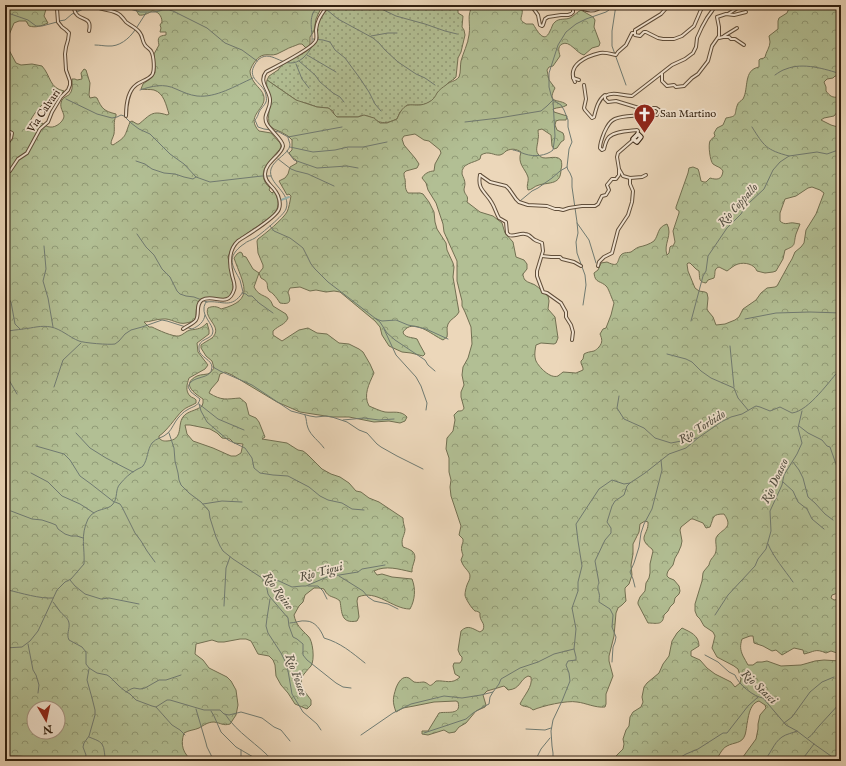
<svg xmlns="http://www.w3.org/2000/svg" width="846" height="766" font-family="'IM FELL English',serif">
<defs>
<pattern id="grass-dots" width="8" height="8" patternUnits="userSpaceOnUse"><rect width="8" height="8" fill="#b2bf94"/><path d="M2 2h.1M6 6h.1" fill="none" stroke="#919b77" stroke-width="1.8" stroke-linecap="round"/></pattern>
<pattern id="forest-crowns" width="20" height="18" patternUnits="userSpaceOnUse"><rect width="20" height="18" fill="#b2bf94"/><path d="M2 6a3 3 0 1 1 6 0M12 15a3 3 0 1 1 6 0" fill="none" stroke="#919b77"/></pattern>
</defs>
<rect width="100%" height="100%" fill="#ecd7ba"/>
<filter id="stains"><feTurbulence type="fractalNoise" baseFrequency=".005" numOctaves="4"/><feColorMatrix values="0 0 0 0 .2 0 0 0 0 .09 0 0 0 0 .02 0 0 0 .5 -.17"/></filter>
<radialGradient id="worn" r=".72"><stop offset=".6" stop-color="#630" stop-opacity="0"/><stop offset="1" stop-color="#630" stop-opacity=".3"/></radialGradient>
<path fill="url(#grass-dots)" stroke="#727052" d="M329 5H463L458 10V13L463 16 462 27 464 30 465 35 461 52 458 58 456 77 454 79 448 83 434 99 428 103 422 105H407L400 112 397 119C392 121 386 124 380 122 378 122 376 120 374 119 369 116 363 114 358 117H337L334 114 333 111 328 108 317 107 306 103 299 102 267 80 269 76 278 70 282 65 305 51 317 41 318 38 317 30 319 20Z"/>
<path fill="url(#forest-crowns)" stroke="#727052" fill-rule="evenodd" d="M5 5H56L46 9 44 16 48 23C41 26 36 28 29 26L26 21H19L14 23 9 35 8 46 9 50 16 63 21 65 32 64 42 66C51 76 49 88 64 91 60 97 54 98 47 101 41 104 31 117 29 124L35 129 40 124 42 123C45 125 47 127 50 127 56 128 64 121 64 116 63 111 60 108 61 103 62 96 69 97 71 92 73 88 72 83 72 79H75L77 80 82 79 81 73 84 69 86 70 90 83 89 95 90 98 95 97 97 98C102 109 104 111 116 114V116C113 122 115 127 114 134 113 138 111 140 111 144L113 145C127 136 124 137 130 122L132 121 137 124H139C150 115 152 110 167 115L169 114C166 105 164 93 154 90 150 89 145 90 141 89L143 84 151 78 155 73V67L154 54 159 45C157 37 159 36 166 35V32H160L161 28 160 25 162 22C162 16 158 11 152 11 149 13 143 16 139 15L135 8 128 9 124 5H319L321 8 316 19 314 31 310 37V45L306 48 302 44H299C295 46 290 47 285 50 282 51 280 53 277 54 272 56 268 54 264 55 258 56 252 64 250 71 250 75 252 79 254 82 258 88 265 92 264 100 263 110 246 117 259 131L271 133 280 143 281 146 280 149C270 161 254 173 270 188L269 190 272 193 274 191C280 199 279 209 273 216L236 241 232 247 228 257 233 285C234 303 217 299 205 298 203 300 199 302 198 304 195 309 197 315 195 319 193 322 190 322 186 323 178 325 171 318 163 319 156 319 150 322 144 322L149 327H152C158 330 173 337 179 336 183 335 186 331 190 330 198 329 201 329 207 323L209 330V334L197 343 198 352 208 365 205 369 189 378C187 384 185 391 190 396 192 398 195 398 196 400V403C191 406 186 407 182 411 175 418 167 431 159 436V438C162 441 163 441 167 441 184 440 177 425 183 417 187 411 196 411 202 406L203 403V399C194 393 181 384 197 376 201 374 207 375 210 373 211 372 214 368 214 368L212 361 206 356 201 348V345C205 342 209 340 212 338 221 329 211 323 208 315 207 313 207 310 208 308 212 306 217 306 221 309 256 300 243 284 234 258L237 254 240 252 242 253 243 256 246 257 253 269 259 273 263 268V265L258 253 257 241 258 239C265 234 283 219 287 212 289 208 290 201 291 196L289 194 287 195 279 181 285 178 288 174 290 167 297 163 296 160 293 158 289 153 292 150V140L288 136 281 132 274 129 269 125C269 121 268 116 269 112 269 109 271 106 271 102 271 94 265 88 267 80L296 100 317 107 328 108 330 109 334 114 337 117H358L364 115 374 118 380 123H387L397 119C407 95 413 111 429 102 433 100 435 97 437 93 439 90 443 87 446 85 450 81 455 82 459 77 461 72 460 66 461 61 463 53 468 44 469 35 471 23 466 16 473 5H509C513 7 515 6 519 7 525 10 521 15 521 19 521 20 522 21 523 22L526 24H533C537 30 544 45 550 31 552 28 552 24 555 22 559 18 565 20 570 18 574 16 577 12 581 10L593 17 595 20 594 27 600 43 599 46 592 48 584 55C576 53 570 40 562 44 557 47 559 52 560 56L553 66 549 67 547 70 549 80 555 88C546 105 560 98 567 105 563 108 558 107 553 109L554 112 567 116 566 120H559L556 121 555 125 557 130 563 133 564 136V140L561 142 557 148 554 149 552 146 551 135 542 129 538 130C538 133 539 136 538 139 538 144 535 150 538 154 543 163 555 153 561 160 562 163 562 167 561 169 561 185 550 182 539 185 534 186 532 190 528 190 526 185 529 182 528 177 525 168 517 164 521 152 516 149 512 148 506 151 504 153 503 154 500 155 494 156 489 150 481 155L480 159C474 163 461 163 462 174 463 177 465 180 465 184 465 185 464 189 464 190 465 196 469 195 467 202L480 212 493 216 502 223 505 233 513 242 516 257 524 260 527 264V269L523 274C523 276 524 279 525 280 528 283 532 283 535 285 540 288 543 293 548 296L549 301 548 309 555 317 558 338 556 343 554 344 541 343 536 345C535 350 534 356 536 361 539 367 550 379 558 376 559 375 562 373 563 372L576 373 583 370V368L581 363V361L583 359 584 354C587 352 590 352 594 351 596 350 597 349 599 347 603 342 602 339 600 334L603 329 606 328 611 315 614 303C612 299 609 290 607 287 601 280 595 284 594 273L598 270 601 263 607 262C621 269 616 259 622 254 625 252 628 253 631 252 634 250 636 248 639 247 644 246 650 244 654 241 659 235 657 227 667 224 673 235 663 244 667 255L669 253 670 247 671 246H673L675 242 673 231 679 213V211L676 209V207L688 173 689 168 693 167 698 169 699 172 701 181 704 182H706L710 178C717 180 722 180 723 171 721 167 717 167 713 164 710 161 708 145 710 141 711 139 713 138 715 136L714 133 717 128 723 125 726 118C738 116 734 115 737 106 738 102 741 101 743 99 749 88 743 70 759 67V60L760 59 764 58 765 57C766 52 770 47 770 42 770 40 769 38 769 36L778 29V21L779 18 787 13 790 6 792 5H841V76H835L833 78 827 79 824 82 826 87V91C830 96 832 98 839 97L841 99V109L838 111 834 116 824 118 821 120 831 125 841 128V592L832 595 831 598 834 600 841 599V651L837 653 831 651 826 653C815 648 814 652 804 654L803 650 794 648 782 655 776 650 772 651 763 646 754 643 753 636H750L742 639C740 646 740 649 743 656 745 659 746 662 748 665H753L757 662H762L767 661 781 666 801 665 815 661 824 660 840 661 841 664V761H740L756 739 758 729V724L760 715 766 708 765 705 759 701C747 704 748 725 745 735 742 744 734 742 727 746 721 749 719 757 715 761H611L623 749 624 744 623 739 626 730 629 726 630 717 633 712 641 707 643 702 642 697 644 687 647 683 659 673 663 664 669 656 672 641 677 633 682 628C690 632 699 635 699 646L691 651V656L700 660 707 668 715 674 731 682 735 687 740 683 741 679 738 669 734 666 717 657 712 648 715 636 713 632 704 626 700 619 697 616 695 611V604L702 581 703 573 704 571 709 565C710 558 715 557 716 551 717 547 715 542 716 538 720 529 735 529 724 514 712 514 714 517 710 527L706 528 703 523 693 519H691L681 527 680 530 682 541 681 546 678 553 675 558 673 565 668 571 667 574V576L669 578 674 580 679 586 680 591 679 594 675 598 674 603 670 607 668 611 664 615C663 626 656 623 648 623L638 604V602L640 597 645 591 646 583 649 578 650 573V564L653 551 652 549C636 537 649 535 648 522L645 521 640 524 639 532 633 544V554L631 565 632 575 629 584 625 588V591L626 601 622 605 618 608 616 613 614 636 609 656V661L613 676 606 694V704L605 707C595 708 586 703 577 702 567 700 542 706 533 710 528 705 524 708 520 704 524 695 533 687 531 677L528 676C519 680 521 689 508 690L504 686 487 691 483 695 486 705 485 707 476 711 466 723 459 727 455 732 449 733 444 730 428 735 422 734V731H428L439 713C446 711 462 716 458 702L456 701 434 702 414 706 403 708 396 712C392 701 393 698 396 688 398 683 402 675 409 678 411 679 412 681 414 682 418 683 421 682 424 682 431 684 428 689 436 681 445 680 452 685 460 677L455 674 453 666 454 663H460L462 660V657L460 655 458 650 461 631C468 624 473 629 480 632L483 630C486 622 479 622 480 613 479 612 477 611 475 611 472 609 465 598 465 595 465 592 466 588 467 585 468 582 470 580 470 576 470 571 463 568 461 560L463 555C461 550 461 547 463 542V539L459 535 461 526 451 496 450 487 451 480 449 472V458L446 449 447 438 453 431 455 420 454 415 458 411C461 411 463 411 464 408L461 397V392L464 385 462 375 463 367 468 358 472 344 471 327 465 312 462 306V301L457 281V261L444 232 443 224 436 203 428 190 426 183 422 178C424 174 429 171 434 171L435 164 441 153 440 150 429 141 424 140 415 134 404 136 402 139 404 145 415 158 419 164 417 168 406 171 404 173C404 175 404 177 405 179 406 184 404 188 408 193H420L423 194 429 202 434 212 435 222 437 229 446 243 447 250 453 263 454 267 453 277 459 312C457 317 450 319 448 324 446 329 448 333 447 337L443 340C432 335 413 317 403 332 404 338 412 337 417 339L420 345 425 354 423 356 411 353 402 352 389 346 382 335 380 327 375 321 340 292 334 291 326 292 316 290 310 291 300 287 290 288 288 292C291 301 291 305 280 303 278 300 276 297 274 295 273 293 270 292 269 291 265 285 271 283 261 278L259 273 254 287C260 299 269 293 273 306L286 314 288 318C285 325 279 325 273 331V335L282 341 299 330 308 328 317 333 327 334 339 343 349 344 359 349 363 352 370 364 374 373C369 384 363 395 369 406 374 408 380 411 385 412 393 413 401 410 407 417L405 421 400 423 389 421 374 422 349 417H332L300 412 277 402 232 375 225 372 220 374 218 381 211 389 209 393C222 401 226 399 240 398L246 403 249 415 256 418 259 422 265 437 262 439 287 443 298 450 303 451 307 454 322 469 331 474 340 477 349 483 356 491 361 492 369 498 379 502 403 518C403 522 404 525 405 529 405 536 400 539 403 547 406 548 409 549 412 551 419 557 411 565 412 572 398 569 386 565 374 571L377 575 382 574 392 577 412 579C416 589 415 600 410 609 392 609 377 589 358 597L357 601 359 617 357 621C341 624 342 613 340 601 333 595 329 599 324 589L319 588H314L305 595 303 602 299 606 294 615C296 625 301 629 308 636 313 640 315 660 311 666 308 669 304 674 301 678L302 688 311 700V705L307 709 295 704 288 693 281 685 276 676 275 665 273 660 269 656 258 654 251 641 246 639H240L224 642H218L212 640 196 644 195 654 203 660 209 668 227 677 231 681 236 690 238 705 236 715 230 724C223 726 221 723 214 722 208 722 204 725 199 728 195 730 189 730 184 733 180 745 183 754 193 761H28L27 757C20 756 11 755 5 757ZM812 187 820 190 824 193 816 214 806 230 804 243 801 247 795 252 792 259 789 264 777 286 775 287 767 288 761 293 756 300 743 309 739 317 735 320 725 324 716 325 713 317 708 311 707 309 708 298 707 293 705 292 699 291 695 288 688 271 687 264 688 263H690L696 269 699 271C700 278 698 282 706 283L708 280 714 278C716 273 713 269 719 267L727 271C730 269 734 265 738 264 745 262 754 264 757 271L765 273 773 272 776 271 783 259 785 250C797 245 793 245 796 234 797 231 799 227 800 224 798 224 796 223 794 223 789 222 785 226 780 221V213L785 199 796 196 808 188ZM185 425H190L210 429 217 433 222 438 230 439 234 443 243 444 241 453 236 456H231L213 448 193 441 187 434ZM34 708H58V732H34Z"/>
<g fill="none" stroke-linecap="round" stroke-linejoin="round">
<g stroke="#707b72" stroke-width="1">
<polyline points="58,5 68,9 80,10"/>
<polyline points="117,5 140,12 155,12 163,10 169,10 173,11 207,28 225,43 242,50 257,61"/>
<polyline points="321,5 338,19 373,38 379,43 385,50 398,62 416,74 425,78 435,85"/>
<polyline points="373,5 396,16 425,24 445,31 457,34"/>
<polyline points="458,5 459,6"/>
<polyline points="616,5 612,31 612,46 626,85"/>
<polyline points="5,12 28,20 36,26 42,26 57,22"/>
<polyline points="59,21 65,20 72,14 93,5"/>
<polyline points="137,27 146,13"/>
<polyline points="371,36 388,33 397,33"/>
<polyline points="313,39 323,40 330,42 335,50 345,58 359,77 369,92 375,104 381,111"/>
<path d="M312 43C313 28 306 15 320 5"/>
<path d="M95 45C100 45 104 46 108 46 119 47 129 39 135 30"/>
<polyline points="307,55 336,72"/>
<polyline points="299,61 315,75 320,82 333,93 340,97 344,102"/>
<polyline points="296,64 302,79 309,88"/>
<path d="M775 75C778 73 782 70 786 69 803 62 825 69 841 74"/>
<path d="M140 90C152 86 164 83 176 89 183 92 189 95 197 96 216 98 235 86 253 78"/>
<polyline points="66,99 97,114 112,118 117,117 121,115 124,116 131,123 139,129 150,134 170,154 184,164 196,177 210,182 262,176 271,176"/>
<polyline points="465,122 499,118 541,111 547,106 553,100"/>
<path d="M752 127C764 146 766 150 789 156"/>
<path d="M271 130 264 129 258 127 255 120C257 118 258 115 259 112 261 108 265 105 266 102 267 100 266 97 266 95 264 83 247 80 254 66 255 64 257 61 259 59 273 48 285 73 303 58 306 55 310 51 312 46"/>
<polyline points="288,137 342,127"/>
<polyline points="290,147 313,152 335,150 348,147 363,147 387,142"/>
<path d="M513 150C519 151 519 152 525 154 534 157 546 156 553 150L555 136 553 100"/>
<polyline points="287,151 294,160 317,168 347,166 358,168"/>
<polyline points="278,159 291,169 296,171 308,174 334,186"/>
<polyline points="136,161 145,164 152,169 164,173 175,174 184,177 193,179 196,177"/>
<polyline points="520,201 532,191 538,188 552,178 560,171 567,167"/>
<polyline points="577,223 589,240 596,263"/>
<polyline points="270,226 274,231 290,238 298,244 303,248 311,264 315,269 328,282 349,298 380,322 387,333 395,340 425,360 428,365 435,371"/>
<polyline points="137,234 146,247 154,255 162,269 170,277 177,291 180,294 186,296 194,297 207,302"/>
<polyline points="44,246 46,269 43,281 48,298 53,327"/>
<polyline points="242,293 246,294 248,296 252,296 259,303 273,313"/>
<polyline points="5,294 11,302 15,324 20,329"/>
<polyline points="583,305 586,285 585,275 577,253 576,242 578,233 577,222 572,187 572,178 570,173 568,170 567,167 569,149 572,142 568,127 568,120 564,110 561,105 553,100 551,95 549,87 549,73 558,45 566,32 576,24 586,19 606,12 609,10 612,5"/>
<polyline points="376,319 382,321 396,320 408,325 426,329 448,339"/>
<polyline points="745,319 776,313 810,312 841,313"/>
<polyline points="691,321 703,276 706,271 708,256 727,228 741,214 745,207 750,202 764,189 773,170 780,162 789,156 817,152 827,154 841,149"/>
<polyline points="384,329 396,355 416,377 421,386 427,403 426,410"/>
<path d="M5 332C11 330 17 330 23 329 33 328 41 325 51 327 61 329 69 337 79 341 84 343 109 345 115 344L119 341 125 334 131 330 142 327 162 320 167 321 192 329C199 326 204 322 205 315"/>
<polyline points="730,346 734,387"/>
<polyline points="667,354 686,359 692,362 701,371 711,378 734,388 738,398 748,410"/>
<polyline points="213,367 220,371 252,385 291,411 310,416 316,417 326,416 332,417 347,422 359,430 367,433 377,444 381,447 397,456 423,469"/>
<polyline points="5,373 17,394"/>
<polyline points="54,387 63,360 81,343"/>
<polyline points="619,396 617,408 624,419 644,428 655,438 671,443 697,438"/>
<polyline points="199,404 201,411 207,422 228,440 245,448 252,458 254,468 260,473 273,475 288,476 309,487 320,496 328,500 342,503 352,509 364,510"/>
<polyline points="199,404 218,419 244,430"/>
<path d="M305 415C307 420 306 423 308 428 311 436 319 441 324 448"/>
<polyline points="343,420 364,418 379,420 394,419"/>
<polyline points="799,426 808,433 822,440 827,446 830,447 837,467 838,476 841,478"/>
<polyline points="76,433 90,448 106,458 133,472"/>
<polyline points="169,433 174,448 175,461 178,473 179,480 181,485 189,493 201,502 209,511 210,518 216,537 220,546 223,551 233,559 262,578 266,584 268,594 270,597 288,618 289,626 293,637 297,639 303,644 303,655 307,660 336,683 343,687 351,688"/>
<polyline points="36,446 64,454 70,460 80,476 91,484 114,502"/>
<polyline points="793,462 799,470 803,478 808,497 815,503 825,514 833,520"/>
<polyline points="31,473 48,482 62,496 80,504 94,513"/>
<polyline points="783,482 793,491 798,502 807,509 812,519 824,529"/>
<polyline points="115,502 120,504 122,507 135,533 141,541 147,551 155,562"/>
<polyline points="203,504 222,501 242,502"/>
<polyline points="11,511 32,519 42,520 51,523 56,525 58,529 65,534 71,536 77,536 83,538"/>
<path d="M768 544C774 558 784 569 793 582"/>
<polyline points="339,576 363,591 368,597 374,601 388,604 398,609"/>
<polyline points="263,578 267,578 279,581 292,587 302,586 306,586 327,577 358,572 362,569 385,565"/>
<polyline points="70,580 75,586 85,594 101,599 109,598 139,604"/>
<polyline points="308,586 318,586 323,591 327,599"/>
<polyline points="635,587 633,579 630,572 634,563 639,547 641,533 644,524 652,509 662,470 661,460"/>
<path d="M5 589 8 590C21 593 40 599 53 598"/>
<polyline points="270,599 267,618 266,626 268,633 281,653 287,665 292,694 303,712 317,724 321,730"/>
<path d="M53 602C56 605 56 607 59 610 62 615 68 617 69 623 70 629 66 634 69 640L82 647 86 652V664L89 668 97 673 107 675 110 677 119 686 125 691 130 694 136 700 152 706 156 707 167 700H170L204 710H220L224 714 229 715 241 712 262 718 274 727 281 730 290 741"/>
<polyline points="224,606 226,568 230,557"/>
<polyline points="715,615 728,595 755,566 758,559 766,549 771,531 770,511 782,485 784,475 797,454 802,443 798,428 802,411"/>
<path d="M290 623C295 623 301 620 306 621 315 621 321 630 324 638 341 643 351 652 365 663"/>
<polyline points="28,644 33,670 36,675 39,685 38,693"/>
<path d="M5 648 22 647 30 641 38 631 57 590 65 582 71 579 84 564C85 547 80 536 88 519 95 507 108 511 113 504 118 498 115 489 120 484 124 479 130 473 136 470 139 468 141 468 143 466 148 459 147 450 152 443 156 438 163 438 168 433 172 429 174 423 178 418 181 415 183 412 187 410 193 406 198 407 200 399L191 392 188 387C191 374 212 381 212 367 212 360 200 357 199 350 197 337 213 341 213 331 212 323 203 317 204 308 204 306 205 304 206 302 223 300 231 310 243 292 242 288 241 284 240 280 237 274 232 267 232 260 232 254 239 247 244 244 247 241 252 240 255 238 261 234 284 215 286 209 292 192 267 184 271 169 274 159 289 154 290 145 290 143 288 139 288 137L279 132 274 131"/>
<path d="M705 655 718 662 729 672 735 675C738 684 754 697 763 698L786 725 797 731 814 744 838 761"/>
<path d="M612 662 613 647 615 642 616 637 612 627 613 615 610 609 599 602C599 599 600 596 599 593 598 589 597 587 599 583L595 561 605 540 611 533V528L607 522 612 506 615 501 624 495 627 486 630 483"/>
<polyline points="126,692 131,689 134,688 140,689 145,688 159,680 166,680 181,675"/>
<polyline points="156,707 172,725 180,730 185,735"/>
<polyline points="196,709 206,743 207,747 212,757"/>
<polyline points="211,711 214,716 221,732 236,747 260,761"/>
<path d="M225 714C237 733 258 744 273 761"/>
<polyline points="784,723 792,717 810,692 822,682 834,677"/>
<polyline points="526,729 545,730 551,728"/>
<polyline points="424,733 466,719 473,713 483,707 489,704 490,697 493,692"/>
<polyline points="361,735 393,713 411,704 444,696 462,698 481,695 493,692 499,684 501,679 520,668 538,662 554,654 574,649"/>
<path d="M89 737C93 739 99 740 102 744 105 748 104 756 106 761"/>
<path d="M808 738C813 735 815 730 819 726 826 718 834 710 841 702"/>
<polyline points="241,750 241,756 243,761"/>
<polyline points="84,761 86,755 83,747 84,743 89,736 95,715 95,710 92,698 87,680 89,669"/>
<polyline points="535,761 541,749 550,738"/>
<path d="M553 761V753L552 746 551 731 553 720 562 701 570 681 569 673 566 665 568 661 576 660V657L574 649 576 629 572 608 578 591V582L582 566 578 541 576 524 599 489 612 480 624 484 630 483 645 473 669 454 686 448 698 438 721 422 731 417 742 414 754 407 756 406 760 407 770 411 780 407 792 413C809 411 830 380 841 368"/>
<polyline points="674,761 686,754 698,749 723,733 727,733 748,706 758,697"/>
<path d="M763 761C771 755 773 743 782 737 786 734 793 733 797 731"/>
<polyline points="801,761 814,744"/>
</g>
<polyline stroke="#99b8b4" stroke-width="2" points="281,200 289,197"/>
<defs>
<g id="street">
<path d="M76 5 74 9C77 23 93 14 89 31"/>
<path d="M96 5 97 7C104 11 113 9 120 15 122 17 124 19 126 22 131 26 137 28 140 33 143 37 142 41 145 45 146 47 150 49 151 51 154 56 155 71 152 75 148 80 141 81 136 85 128 91 126 106 126 116"/>
<polyline points="531,5 538,15 540,25 542,26 543,25 545,19 548,17 561,15 568,15 571,14 573,12 573,5"/>
<path d="M578 5V6C587 12 596 12 604 5"/>
<polyline points="669,5 661,14 635,30 635,35 640,36 644,32 646,32 658,38 663,39 674,39 682,36 694,26 703,5"/>
<polyline points="728,14 739,7 751,5"/>
<polyline points="724,36 737,28"/>
<polyline points="719,38 723,37 729,37 731,39 735,39 744,45"/>
<polyline points="662,74 662,81 667,86 674,85 676,87 684,86 692,78 698,74 708,61 712,46 719,36 719,27 717,17 726,14 734,15 746,12"/>
<polyline points="573,78 579,80"/>
<path d="M575 82C566 65 587 56 600 53 605 52 611 54 616 55L618 52 626 45 632 33H635"/>
<path d="M584 85 586 99 584 108 585 110 592 118 594 117C596 109 598 100 605 95"/>
<path d="M637 135 638 131 637 130C628 131 615 131 609 137 606 140 605 145 604 149L602 150 600 148C600 143 602 138 604 133 606 129 608 123 613 120 620 115 647 115 657 115L659 112V110L656 108H639L616 101 608 102 605 99V96C614 91 622 96 632 96L645 86 672 65 685 59 693 53 696 47 697 38 702 27 707 18 712 11 714 8 713 5"/>
<polyline points="5,137 8,132 10,132 12,133 11,138 5,147"/>
<polyline points="633,140 618,153 617,157 619,169 623,176 630,178 642,177 646,175"/>
<polyline points="5,173 10,171 18,159 27,153 40,129 48,122 52,112 61,97 68,90 70,85 70,81 66,70 65,54 66,47 68,40 69,33 66,30 62,27 58,22 57,9 58,5"/>
<path d="M480 175C477 190 486 192 492 203 495 208 496 213 499 218L506 222 507 233 509 235C514 237 519 233 525 234 530 234 531 238 535 240 537 241 540 242 542 243L543 251 537 271V276L543 292 547 293 561 303 566 312V317L571 325 573 332 572 340"/>
<polyline points="480,175 490,182 506,186 509,189 516,199 519,202 528,205 547,206 555,209 559,209 563,210 569,208 582,206 595,206 598,204 602,196 606,195 609,190 607,185 612,179 616,179 619,175 619,170"/>
<polyline points="542,256 551,257 560,257 562,259 574,262 581,266"/>
<polyline points="598,266 599,262 604,257 612,253 618,230 628,215 632,202 633,191 630,184 630,178"/>
<path d="M183 329C187 326 193 324 196 320 200 314 195 305 202 300 213 293 228 309 234 290 236 285 233 280 232 275 229 263 228 250 238 241 247 235 276 218 279 209 281 204 279 196 276 192 272 185 265 183 265 174 265 162 282 155 283 146 283 140 270 130 267 124 262 115 271 109 270 100 270 90 258 82 266 72 275 67 314 48 316 40 317 37 316 33 316 30 317 19 322 14 328 5"/>
</g>
<polygon id="secondary" points="638,134 641,137 637,142 633,139"/>
</defs>
<use href="#street" stroke="#604e3a" stroke-width="4"/>
<use href="#secondary" stroke="#322010" stroke-width="5.5"/>
<use href="#street" stroke="#f3e5d2" stroke-width="2"/>
<use href="#secondary" stroke="#f3e5d2" stroke-width="3.5"/>
</g>
<defs>
<symbol id="church-pin" viewBox="-11 -11 22 30"><path d="M0 17L-7.5 6A9.5 9.5 0 1 1 7.5 6Z" fill="#8f2418" stroke="#f3e5d2"/><path d="M-1.2-6h2.4v3.5h3.3v2.4h-3.3V6h-2.4V-.1h-3.3v-2.4h3.3Z" fill="#fff"/></symbol>
</defs>
<g fill-rule="evenodd">
<use href="#church-pin" x="632" y="102" width="25" height="34"/>
</g>
<g text-anchor="middle" dominant-baseline="central" stroke-width="3.5" stroke-linejoin="round" paint-order="stroke">
<g font-size="11" fill="#322010" stroke="#f3e5d2">
<text transform="translate(44 111) rotate(-56)">Via Calvari</text>
</g>
<g font-size="11" fill="#322010" stroke="#f3e5d2" text-anchor="start">
<text x="660" y="114">San Martino</text>
</g>
<g font-size="12" font-style="italic" fill="#514e41" stroke="#f3e5d2">
<text transform="translate(738 205) rotate(-48)">Rio Coppallo</text>
<text transform="translate(702 427) rotate(-32)">Rio Torbido</text>
<text transform="translate(775 481) rotate(-65)">Rio Doasco</text>
<text transform="translate(321 572) rotate(-15)">Rio Tigui</text>
<text transform="translate(278 591) rotate(54)">Rio Roine</text>
<text transform="translate(296 675) rotate(70)">Rio Fossee</text>
<text transform="translate(759 687) rotate(43)">Rio Stasci</text>
</g>
</g>
<rect width="846" height="766" fill="none" stroke="#ecd7ba" stroke-width="20"/>
<rect x="6" y="6" width="834" height="754" fill="none" stroke="#322010" stroke-width="2"/>
<rect x="10" y="10" width="826" height="746" fill="none" stroke="#322010"/>
<g transform="translate(46 720) rotate(171)"><circle r="19" fill="#f3e5d2" stroke="#a69684"/>
<path d="M0-3L7 15L0 10L-7 15Z" fill="#8f2418"/>
<text y="-6" font-size="11" font-weight="bold" text-anchor="middle" fill="#322010">N</text>
</g>
<rect width="100%" height="100%" filter="url(#stains)"/>
<rect width="100%" height="100%" fill="url(#worn)"/>
</svg>
